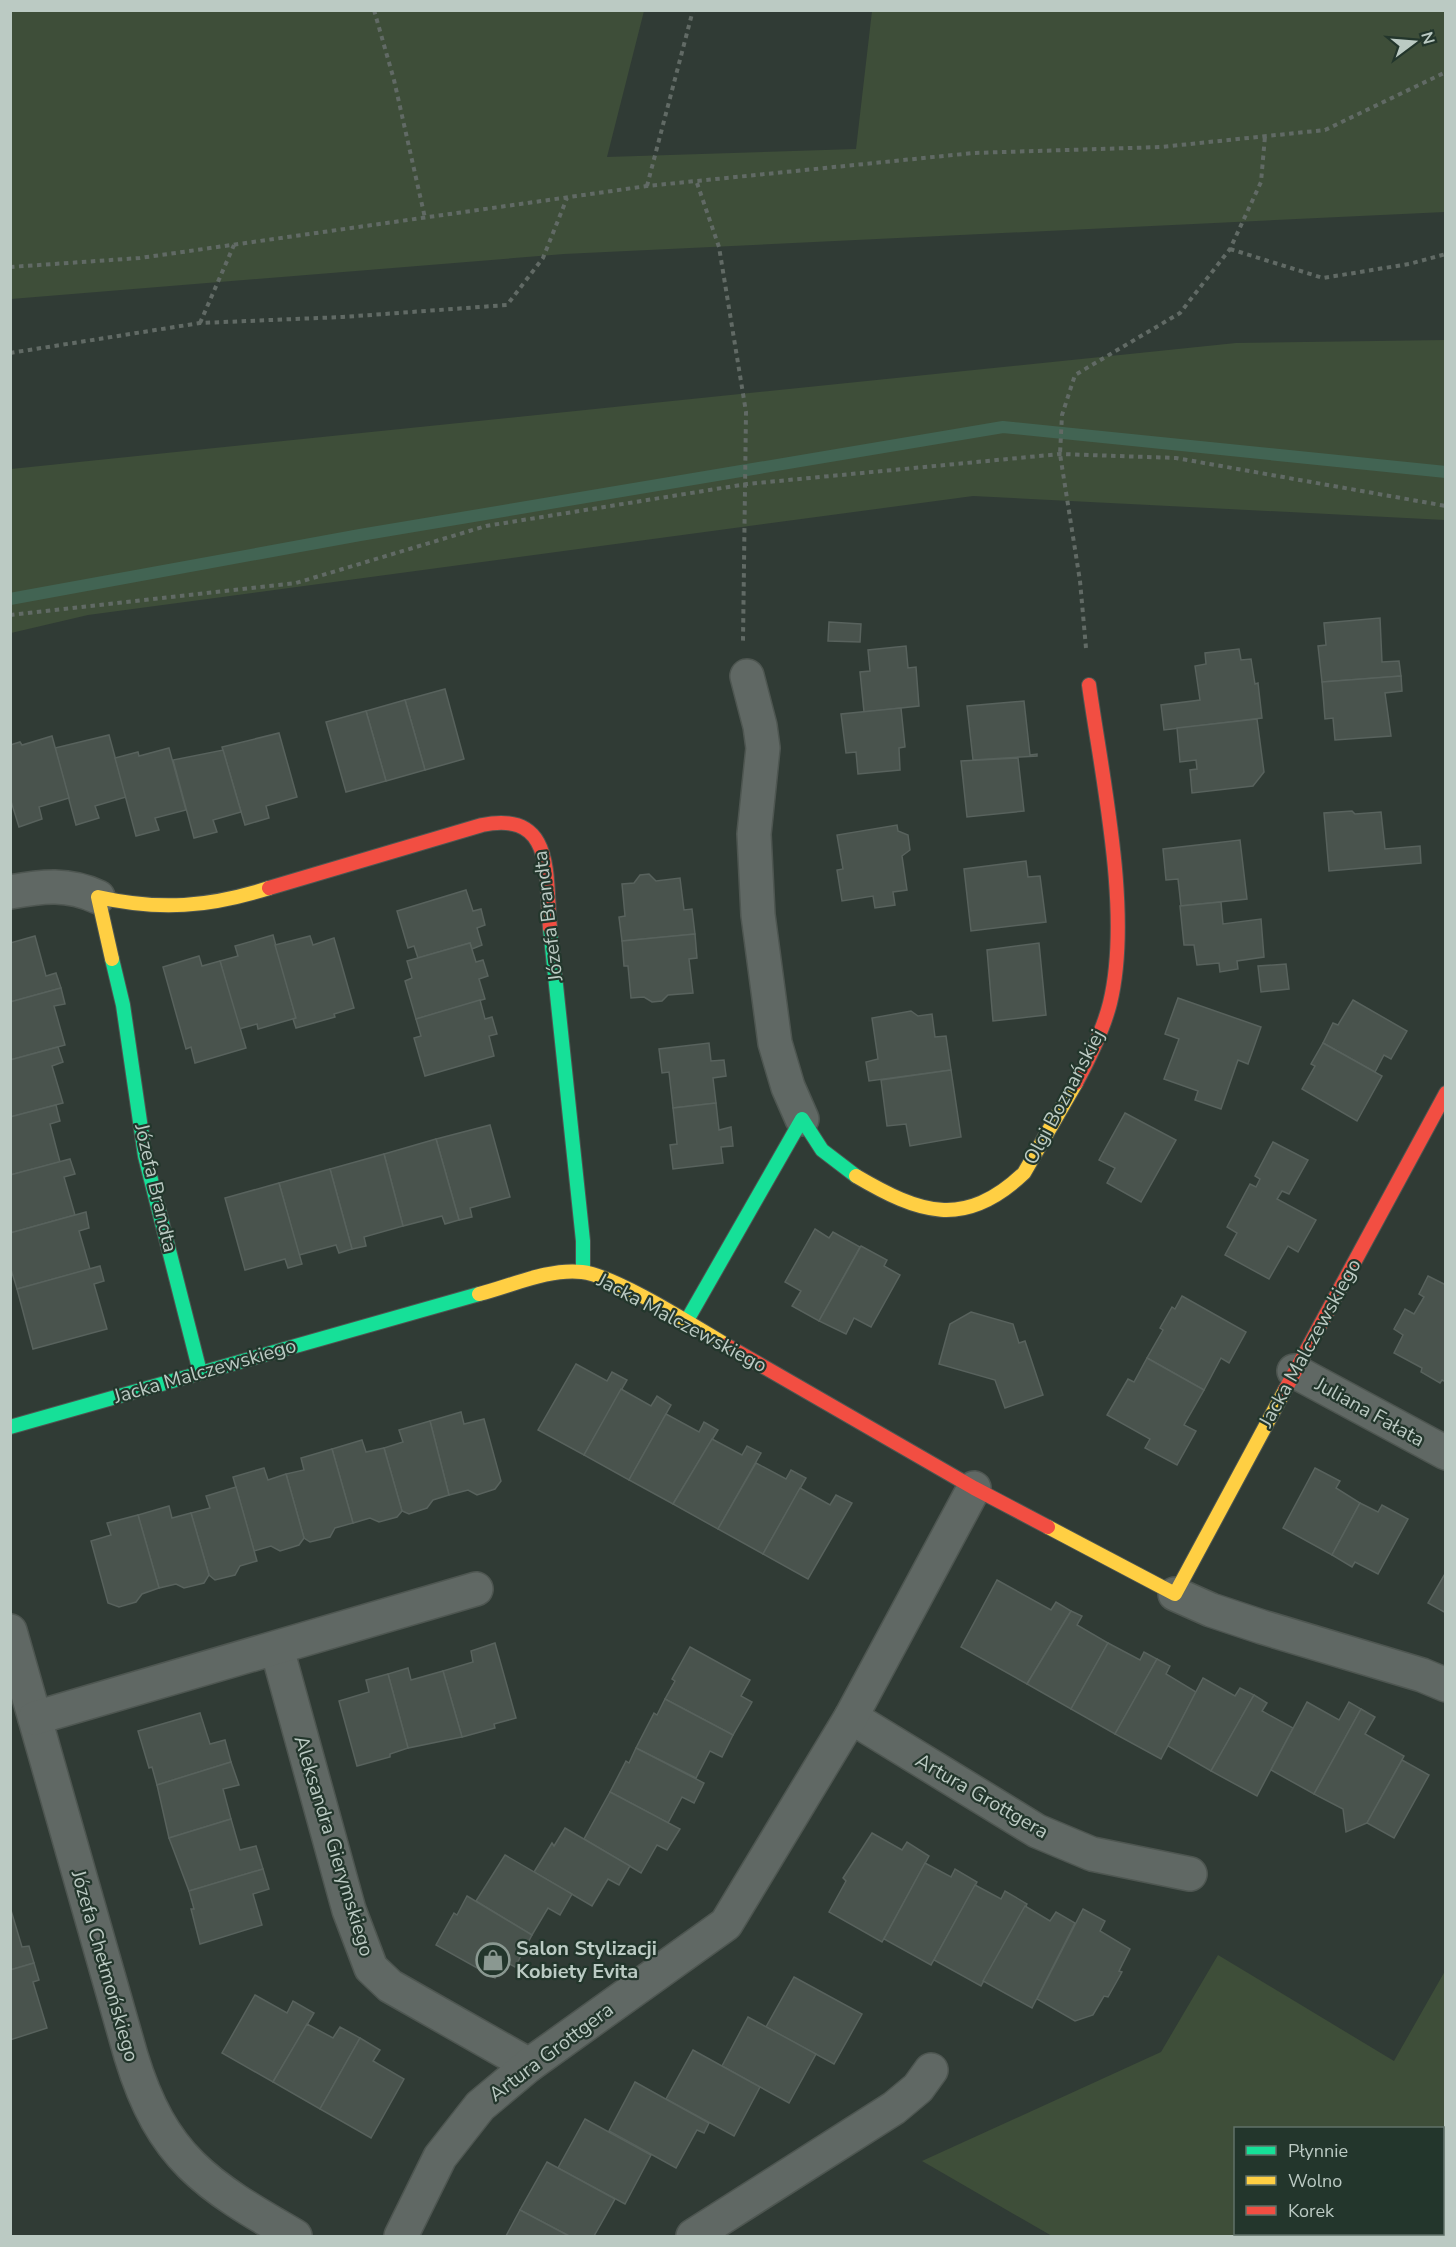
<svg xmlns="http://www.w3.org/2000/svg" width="1456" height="2247" font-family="'Nunito Sans',sans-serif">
<rect width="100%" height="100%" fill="#303b35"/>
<g fill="#3e4e39" fill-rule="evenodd">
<polygon points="11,10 644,11 607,157 856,149 872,11 1445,11 1445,212 564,254 11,299"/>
<polygon points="1445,340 1445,520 973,496 88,615 11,633 11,469 1236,343"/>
<path d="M1218 1955 1394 2061 1445 1971V2236H1052L922 2161 1161 2052ZM1236 2128H1442V2234H1236Z"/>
</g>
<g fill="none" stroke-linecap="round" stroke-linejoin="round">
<polyline stroke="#426453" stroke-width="12" points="10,599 360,535 1003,427 1446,472"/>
</g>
<g fill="#49534d" stroke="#58625d" stroke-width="1.5">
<polygon points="1380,618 1382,662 1399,661 1401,676 1322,682 1318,646 1326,645 1324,623"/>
<polygon points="829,622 861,624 860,642 828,641"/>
<polygon points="906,646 908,668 916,667 919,706 864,712 860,672 870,671 868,650"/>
<polygon points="1239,649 1241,660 1251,659 1255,684 1258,683 1262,718 1164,730 1161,705 1200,700 1195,666 1206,664 1205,653"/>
<polygon points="1401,676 1402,691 1385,693 1391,736 1335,740 1333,718 1325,719 1322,682"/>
<polygon points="445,689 464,759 425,770 405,700"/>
<polygon points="405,700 425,770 386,781 366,711"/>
<polygon points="1024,701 1030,755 1037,754 1037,756 973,760 967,706"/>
<polygon points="901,708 905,747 899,748 900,770 858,774 856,752 846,753 841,714"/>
<polygon points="366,711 386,781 346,792 326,722"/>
<polygon points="1257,719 1264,772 1253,786 1192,793 1190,770 1197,769 1196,760 1180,762 1177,728"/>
<polygon points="279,733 297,797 266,806 269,818 245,825 222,747"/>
<polygon points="109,735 126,797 95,806 99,818 76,825 55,748"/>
<polygon points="52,736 69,798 39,807 42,819 19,827 10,798 10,745 20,742 22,745"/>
<polygon points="169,748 186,810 155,818 159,830 136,836 115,758 138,752 139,756"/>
<polygon points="223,750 241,812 213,820 217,832 194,838 173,760"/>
<polygon points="1018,758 1024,811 967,817 961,761"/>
<polygon points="1352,811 1355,814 1381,812 1385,849 1420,846 1421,863 1329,871 1324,813"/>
<polygon points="897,825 898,831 908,835 910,850 902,856 907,890 893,892 895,905 875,908 873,896 842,901 837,870 843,869 837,835"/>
<polygon points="1240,840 1247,899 1181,906 1178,879 1166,880 1163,849"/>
<polygon points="1026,861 1028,877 1040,876 1046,922 971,931 964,869"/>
<polygon points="649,874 656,881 680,878 684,910 692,909 695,934 622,941 619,917 625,916 622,884 634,883 640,875"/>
<polygon points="466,890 473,911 481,909 485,925 477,928 482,945 472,949 470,943 418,958 414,946 408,948 397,911"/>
<polygon points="1221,902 1223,924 1261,919 1264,957 1237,961 1238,969 1220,972 1219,963 1197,965 1194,945 1184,945 1180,906"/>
<polygon points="695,934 697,958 689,959 693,993 668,995 662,1001 652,1002 644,997 631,998 628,966 624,966 622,941"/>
<polygon points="273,935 296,1018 258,1029 257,1024 239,1029 220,961 238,956 235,946"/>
<polygon points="35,936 46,976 56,973 61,988 10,1002 10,943"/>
<polygon points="310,936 313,945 334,938 354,1008 334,1014 335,1017 296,1028 293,1019 296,1018 275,945"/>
<polygon points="470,943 476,962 483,960 488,976 479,979 485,999 416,1019 405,981 412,978 407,961"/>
<polygon points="1039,943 1046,1015 993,1021 987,950"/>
<polygon points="199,956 202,966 220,961 246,1048 195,1063 191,1047 186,1049 163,967"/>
<polygon points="1286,964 1289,989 1261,992 1258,966"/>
<polygon points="61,988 65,1004 54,1006 65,1045 10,1060 10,1002"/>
<polygon points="1178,998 1261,1027 1248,1064 1238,1060 1221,1109 1195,1100 1198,1091 1164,1079 1179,1039 1165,1034"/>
<polygon points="480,1000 485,1019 492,1017 497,1034 489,1036 494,1056 425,1076 414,1038 421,1036 416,1019"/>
<polygon points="1353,1000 1407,1031 1391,1059 1384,1055 1375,1072 1323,1043 1333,1023 1338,1025"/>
<polygon points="911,1011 918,1016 932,1014 935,1037 946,1036 951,1070 869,1081 866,1062 878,1059 872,1018"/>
<polygon points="709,1043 711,1061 724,1060 726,1076 713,1078 716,1103 673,1108 669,1072 662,1073 659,1049"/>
<polygon points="1323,1043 1382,1076 1357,1121 1302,1089 1315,1066 1311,1064"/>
<polygon points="58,1047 63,1062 52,1066 63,1103 10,1117 10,1060"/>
<polygon points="951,1070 961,1137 910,1146 906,1124 887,1126 881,1080"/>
<polygon points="716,1103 719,1130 731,1127 733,1146 721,1147 723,1163 673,1169 670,1145 677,1144 673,1108"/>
<polygon points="56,1105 60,1121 50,1124 60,1162 10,1175 10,1117"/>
<polygon points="1125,1113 1176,1140 1141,1202 1107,1183 1115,1168 1099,1160"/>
<polygon points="490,1125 510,1197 470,1208 472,1217 459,1220 436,1139"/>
<polygon points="436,1139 459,1220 445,1224 442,1216 403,1226 384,1154"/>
<polygon points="1273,1142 1308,1160 1289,1194 1282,1191 1277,1199 1316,1220 1298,1252 1288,1246 1269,1279 1225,1255 1237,1233 1227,1227 1250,1184 1256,1187 1260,1179 1255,1176"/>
<polygon points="384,1154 403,1226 364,1237 366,1246 352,1249 330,1169"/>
<polygon points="70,1159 75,1174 64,1177 75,1215 10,1233 10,1175"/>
<polygon points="330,1169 352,1249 339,1253 336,1245 299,1255 279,1183"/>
<polygon points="279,1183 302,1264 288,1268 285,1259 245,1270 225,1198"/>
<polygon points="86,1212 89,1228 79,1231 90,1269 17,1289 10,1266 10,1233"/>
<polygon points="815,1229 829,1238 833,1232 860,1247 819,1321 792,1306 801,1291 785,1282"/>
<polygon points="861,1246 887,1260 884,1266 900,1275 871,1327 854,1318 846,1334 819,1321"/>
<polygon points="100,1266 104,1281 94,1284 107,1329 33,1349 17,1289"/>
<polygon points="1428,1276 1446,1285 1446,1382 1442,1380 1440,1383 1421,1372 1422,1368 1394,1353 1403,1335 1394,1329 1405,1309 1414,1314 1424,1297 1419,1294"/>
<polygon points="1182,1296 1246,1332 1229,1363 1221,1358 1204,1390 1147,1358 1163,1330 1160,1328 1172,1307 1175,1309"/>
<polygon points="971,1312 1013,1324 1019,1343 1025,1341 1043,1395 1005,1408 995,1380 939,1364 950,1324"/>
<polygon points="1147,1358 1204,1390 1184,1425 1196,1431 1177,1465 1145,1448 1150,1439 1107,1415 1128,1379 1134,1382"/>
<polygon points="576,1364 607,1381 612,1372 627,1380 584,1455 538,1430"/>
<polygon points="621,1389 651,1406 657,1396 671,1405 629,1480 584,1455"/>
<polygon points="461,1412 464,1424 484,1419 501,1481 495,1489 477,1495 468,1490 449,1495 430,1421"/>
<polygon points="666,1414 699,1432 704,1422 718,1430 673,1504 629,1480"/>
<polygon points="430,1421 449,1495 433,1500 427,1508 409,1514 402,1511 384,1448 403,1442 399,1430"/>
<polygon points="712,1439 742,1455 747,1446 761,1453 718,1529 673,1504"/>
<polygon points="362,1440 366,1452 384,1448 402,1511 397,1517 379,1522 370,1518 353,1523 332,1449"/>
<polygon points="332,1449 353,1523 335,1528 330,1537 310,1542 304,1538 286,1474 304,1470 301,1458"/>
<polygon points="756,1463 786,1479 791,1470 806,1478 763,1554 718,1529"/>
<polygon points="264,1468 268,1480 286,1474 304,1538 299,1545 280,1551 271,1546 254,1551 233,1477"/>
<polygon points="1315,1468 1340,1481 1336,1488 1360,1503 1332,1555 1283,1528"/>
<polygon points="236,1487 257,1561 240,1566 235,1575 215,1580 209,1575 191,1513 210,1508 206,1496"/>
<polygon points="800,1488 830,1505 836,1495 852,1503 808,1579 763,1554"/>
<polygon points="1360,1503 1378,1512 1382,1505 1408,1519 1378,1574 1355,1562 1352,1567 1332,1555"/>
<polygon points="169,1506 172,1518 191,1513 209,1575 204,1583 184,1588 176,1584 159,1588 138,1515"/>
<polygon points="138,1515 159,1588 142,1594 136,1602 119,1607 108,1603 91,1541 111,1535 107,1523"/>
<polygon points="1446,1572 1446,1613 1428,1603"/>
<polygon points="997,1580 1051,1610 1056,1602 1071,1611 1027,1684 961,1647"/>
<polygon points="1071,1611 1082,1616 1077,1625 1108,1643 1071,1709 1027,1684"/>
<polygon points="495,1643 516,1718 494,1724 495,1728 462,1737 443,1671 473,1662 471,1651"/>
<polygon points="1108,1643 1140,1660 1144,1652 1157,1659 1115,1734 1071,1709"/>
<polygon points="690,1647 750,1680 741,1696 752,1702 733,1735 665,1699 675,1681 672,1679"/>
<polygon points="1157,1659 1170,1666 1166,1674 1196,1692 1161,1759 1115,1734"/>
<polygon points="408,1668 411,1680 443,1671 462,1737 408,1748 388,1674"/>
<polygon points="388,1674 408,1748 390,1754 390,1757 357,1766 339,1701 369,1692 366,1680"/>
<polygon points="1203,1678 1235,1696 1240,1688 1254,1695 1211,1771 1168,1746"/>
<polygon points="1254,1695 1267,1703 1262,1711 1293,1728 1257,1796 1211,1771"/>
<polygon points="665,1699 733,1735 722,1757 710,1751 696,1778 636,1748 654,1713 657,1715"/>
<polygon points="1307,1702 1339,1720 1349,1702 1361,1709 1314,1794 1271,1770"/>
<polygon points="1361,1709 1375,1717 1365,1734 1404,1756 1367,1823 1346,1832 1343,1809 1314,1794"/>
<polygon points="200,1713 210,1744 225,1740 231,1762 157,1785 152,1767 149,1768 138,1731"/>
<polygon points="636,1748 704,1783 694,1803 682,1797 668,1823 610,1792 626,1761 629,1763"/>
<polygon points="1402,1760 1429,1775 1394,1838 1367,1823"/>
<polygon points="231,1762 239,1785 223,1789 231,1819 169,1838 157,1785"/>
<polygon points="610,1792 680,1829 667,1850 657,1845 641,1873 584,1839"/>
<polygon points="231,1819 240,1850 256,1846 263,1869 189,1891 169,1838"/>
<polygon points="565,1828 630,1866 619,1885 608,1879 592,1906 534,1872 552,1843 554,1846"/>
<polygon points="872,1833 902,1850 907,1842 929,1856 882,1942 829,1912 846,1881 843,1878"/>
<polygon points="505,1855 572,1894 560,1915 548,1908 532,1935 476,1901"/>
<polygon points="925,1863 951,1877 955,1869 977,1882 931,1965 884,1939"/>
<polygon points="263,1869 269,1889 253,1894 262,1925 200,1944 191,1909 194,1909 189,1891"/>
<polygon points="975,1885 1001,1899 1005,1891 1027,1904 981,1986 934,1960"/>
<polygon points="467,1896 532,1935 515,1967 504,1961 495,1978 436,1945 454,1913 457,1915"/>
<polygon points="1025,1906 1050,1921 1056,1912 1075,1923 1032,2008 983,1981"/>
<polygon points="10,1907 22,1947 29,1946 34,1963 10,1970"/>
<polygon points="1083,1909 1105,1921 1100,1931 1130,1949 1119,1971 1122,1972 1108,1997 1104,1996 1093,2015 1075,2021 1037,1999"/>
<polygon points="34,1963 39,1980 33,1982 47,2028 10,2040 10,1970"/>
<polygon points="794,1977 862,2014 834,2064 766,2027"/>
<polygon points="255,1995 287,2013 293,2001 314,2013 273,2082 222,2053"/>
<polygon points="748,2017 816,2054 789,2103 722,2066"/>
<polygon points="307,2024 333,2038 340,2027 360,2038 320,2109 273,2082"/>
<polygon points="360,2038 380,2050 373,2061 404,2079 371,2138 320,2109"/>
<polygon points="693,2050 760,2087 734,2136 666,2099"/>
<polygon points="635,2082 709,2123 704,2133 697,2130 676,2168 609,2131"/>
<polygon points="585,2119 651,2155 625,2204 558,2168"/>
<polygon points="547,2162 615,2199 594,2236 569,2236 520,2210"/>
<polygon points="520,2210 569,2236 506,2236"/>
</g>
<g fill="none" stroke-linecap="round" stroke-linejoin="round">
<defs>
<g id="street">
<polyline points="747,676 760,726 763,748 754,834 758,915 775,1043 788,1087 802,1119"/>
<path d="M10 892C43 886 68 883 98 897"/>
<polyline points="1294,1371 1446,1453"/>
<polyline points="1175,1594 1211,1610 1262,1627 1422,1675 1446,1685"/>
<path d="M10 1631 131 2056C162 2158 206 2185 295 2236"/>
<polyline points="277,1649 349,1910 371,1968 390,1986 529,2065"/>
<polyline points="851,1717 1037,1831 1092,1854 1190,1874"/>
<polyline points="35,1718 476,1589"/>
<polyline points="401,2236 440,2157 480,2106 529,2065 726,1924 851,1717 974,1488"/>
<polyline points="693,2236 894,2108 918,2088 931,2070"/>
</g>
<g id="fast">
<polyline points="550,928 583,1241 583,1272"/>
<polyline points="112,959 123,1005 145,1156 200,1372"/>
<polyline points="686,1322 802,1119 822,1150 856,1176"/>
<polyline points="10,1427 479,1294"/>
</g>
<g id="slow">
<path d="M112 959 98 897C160 911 209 907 269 888"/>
<path d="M856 1176C919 1213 964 1230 1024 1173L1076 1083"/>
<path d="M479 1294C511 1286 549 1268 582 1272 616 1276 694 1326 726 1345"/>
<polyline points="1048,1527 1175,1594 1285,1390"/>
</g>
<g id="jam">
<path d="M269 888 482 825C556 810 545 877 550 928"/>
<path d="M1076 1083C1090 1057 1103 1031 1110 1003 1132 913 1102 778 1089 685"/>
<polyline points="726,1345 974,1488 1048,1527"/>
<polyline points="1285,1390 1446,1093"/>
</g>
</defs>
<use href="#street" stroke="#4e5651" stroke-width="36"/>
<use href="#fast" stroke="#4e5651" stroke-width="16"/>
<use href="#slow" stroke="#4e5651" stroke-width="16"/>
<use href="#jam" stroke="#4e5651" stroke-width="16"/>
<g stroke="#616a65" stroke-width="4" stroke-dasharray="4.5 4.5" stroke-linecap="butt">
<polyline points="374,10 394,80 425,218"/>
<polyline points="697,183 719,247 746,412 743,641"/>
<polyline points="647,186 693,10"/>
<polyline points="1230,249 1323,278 1409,264 1446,254"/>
<polyline points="10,267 140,258 647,186 973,153 1161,147 1325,130 1446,72"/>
<polyline points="200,323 234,245"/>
<polyline points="10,353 200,323 343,317 507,305 543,258 567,198"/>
<polyline points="10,615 296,583 486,526 747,484 1060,454 1176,458 1446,506"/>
<polyline points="1086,648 1080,581 1060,454 1062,415 1075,375 1180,313 1230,249 1261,182 1265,136"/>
</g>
<use href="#street" stroke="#606864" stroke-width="33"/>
<use href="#fast" stroke="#16e098" stroke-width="14"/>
<use href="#slow" stroke="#ffcf43" stroke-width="14"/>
<use href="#jam" stroke="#f24e42" stroke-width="14"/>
</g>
<defs>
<symbol id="shop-ring" viewBox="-11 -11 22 22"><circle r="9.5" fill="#23362c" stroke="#8a9891" stroke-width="1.5"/><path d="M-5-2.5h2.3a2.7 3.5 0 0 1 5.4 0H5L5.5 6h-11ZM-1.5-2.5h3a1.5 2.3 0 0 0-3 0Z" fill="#8a9891"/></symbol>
</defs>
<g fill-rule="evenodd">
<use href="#shop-ring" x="474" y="1941" width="38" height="38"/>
</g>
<g text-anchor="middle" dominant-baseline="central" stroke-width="4.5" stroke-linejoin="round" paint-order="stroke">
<g font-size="20" fill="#bbcac3" stroke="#23362c">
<text transform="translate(548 916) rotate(-97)">Józefa Brandta</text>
<text transform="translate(1064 1097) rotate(-62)">Olgi Boznańskiej</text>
<text transform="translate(156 1188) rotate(77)">Józefa Brandta</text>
<text transform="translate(682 1323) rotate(28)">Jacka Malczewskiego</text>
<text transform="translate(1310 1343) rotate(-61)">Jacka Malczewskiego</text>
<text transform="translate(205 1371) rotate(-16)">Jacka Malczewskiego</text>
<text transform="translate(1370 1412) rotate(29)">Juliana Fałata</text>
<text transform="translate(982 1796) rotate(30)">Artura Grottgera</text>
<text transform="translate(334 1846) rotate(73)">Aleksandra Gierymskiego</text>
<text transform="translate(105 1966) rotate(74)">Józefa Chełmońskiego</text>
<text transform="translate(551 2052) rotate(-37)">Artura Grottgera</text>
</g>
<g font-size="20" font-weight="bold" fill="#bbcac3" stroke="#23362c" text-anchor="start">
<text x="516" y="1948">Salon Stylizacji<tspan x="516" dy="23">Kobiety Evita</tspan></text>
</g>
</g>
<rect width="1456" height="2247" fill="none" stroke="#bbcac3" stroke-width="24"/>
<rect x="1234" y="2127" width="210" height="108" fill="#23362c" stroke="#607168" stroke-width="1.5"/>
<rect x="1246" y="2146" width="30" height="9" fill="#16e098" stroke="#607168" stroke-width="1.5"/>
<text x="1288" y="2157" font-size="18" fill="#bbcac3">Płynnie</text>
<rect x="1246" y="2176" width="30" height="9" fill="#ffcf43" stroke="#607168" stroke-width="1.5"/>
<text x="1288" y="2187" font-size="18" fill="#bbcac3">Wolno</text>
<rect x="1246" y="2206" width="30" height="9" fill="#f24e42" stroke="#607168" stroke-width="1.5"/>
<text x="1288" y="2217" font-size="18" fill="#bbcac3">Korek</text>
<g transform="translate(1414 42) rotate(74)" stroke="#23362c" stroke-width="4.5" paint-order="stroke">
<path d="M0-4.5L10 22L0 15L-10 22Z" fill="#bbcac3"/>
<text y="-9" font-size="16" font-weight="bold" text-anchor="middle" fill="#bbcac3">N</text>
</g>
</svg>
